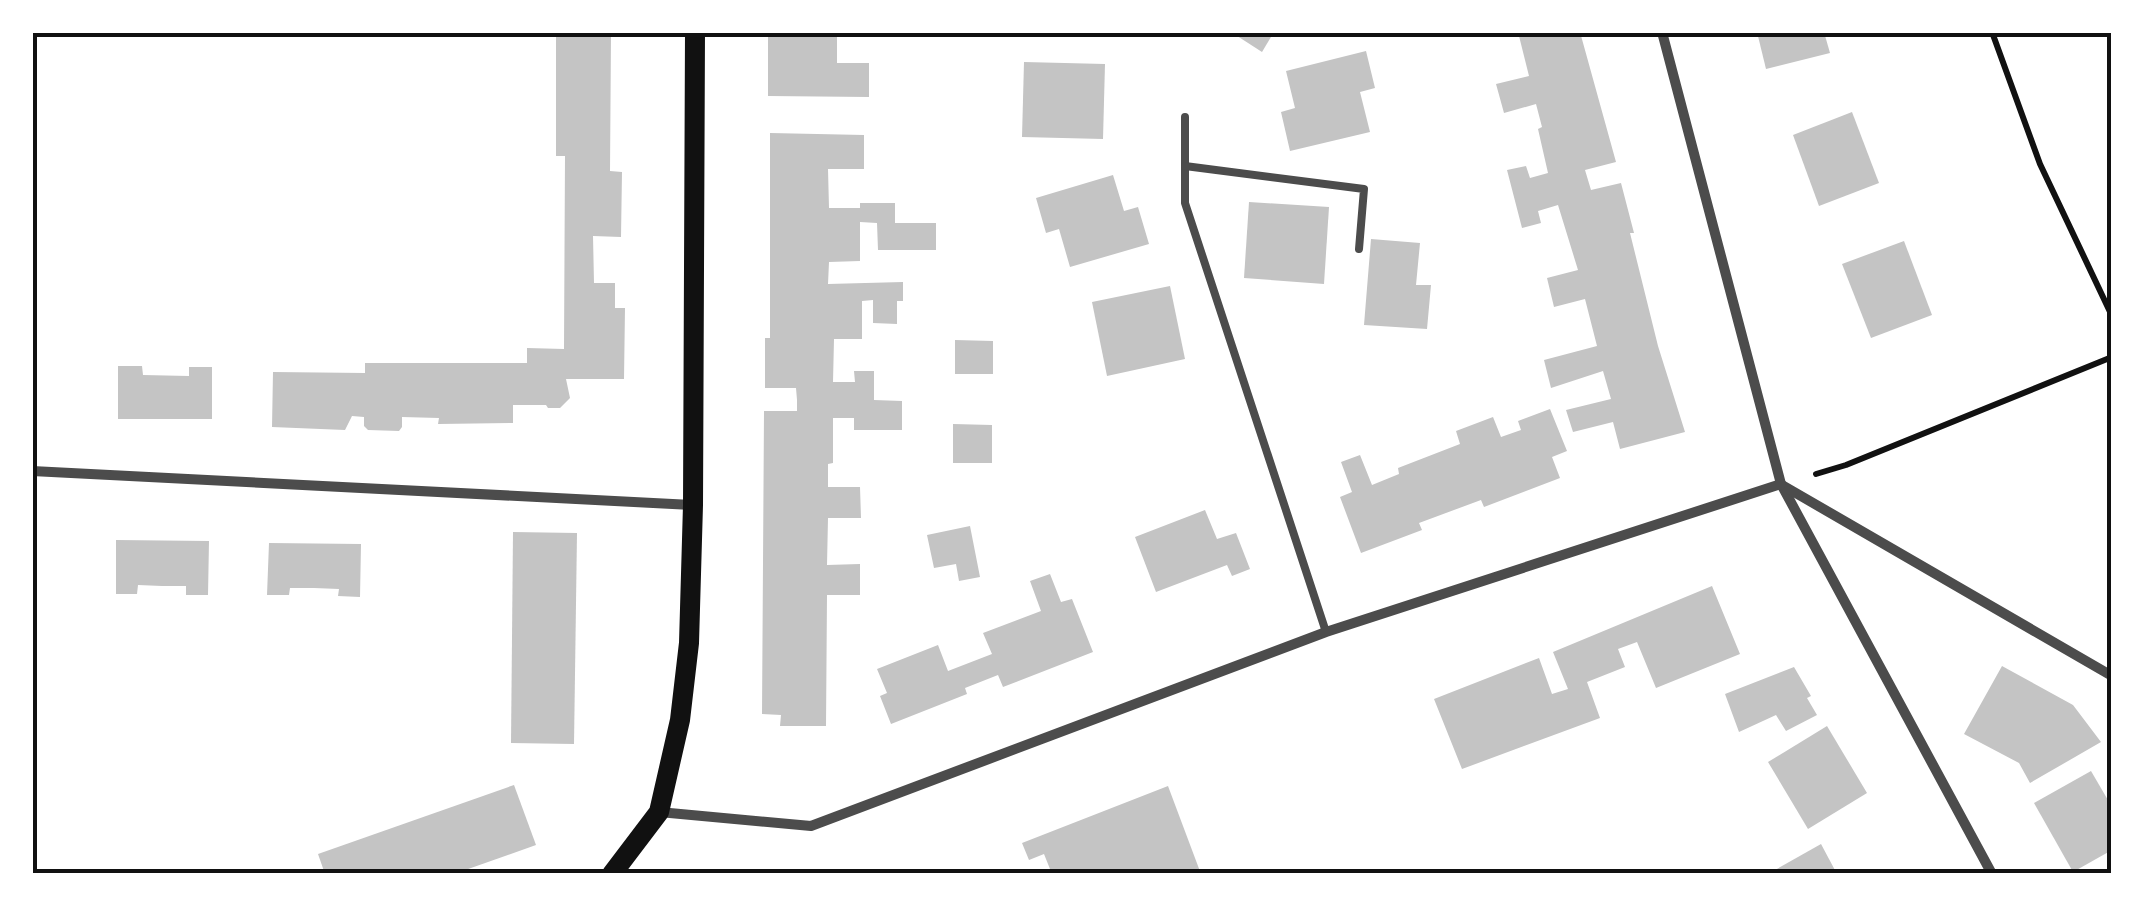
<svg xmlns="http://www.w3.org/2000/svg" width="2144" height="906" font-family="'Titillium Web',sans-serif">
<rect width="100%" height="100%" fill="#fff"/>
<g fill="#c4c4c4">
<polygon points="556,32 611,32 610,171 622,172 621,237 593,236 594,283 615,283 615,308 625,308 624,379 566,379 570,398 560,408 548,408 546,405 513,405 513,423 438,424 439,418 402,417 402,427 399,431 368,430 364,426 364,417 352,416 345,430 272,427 273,372 365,373 365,363 527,363 527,348 564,349 565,156 556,156"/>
<polygon points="768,32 837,32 837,63 869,63 869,97 768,96"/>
<polygon points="1231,32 1274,32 1262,52"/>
<polygon points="1518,32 1580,32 1616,162 1585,170 1591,190 1621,183 1634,233 1630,233 1658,346 1685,432 1620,449 1613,422 1573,432 1566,410 1611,399 1603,371 1551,388 1544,360 1597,346 1585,299 1554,307 1547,278 1578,270 1558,205 1538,211 1541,223 1522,228 1507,170 1526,166 1530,178 1548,173 1538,129 1542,127 1536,104 1504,113 1496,84 1529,76"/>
<polygon points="1757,32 1824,32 1830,53 1766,69"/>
<polygon points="1366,51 1375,88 1360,92 1370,132 1290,151 1281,112 1295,108 1286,71"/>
<polygon points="1024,62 1105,64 1103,139 1022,137"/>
<polygon points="1852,112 1879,183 1819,206 1793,135"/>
<polygon points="770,133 864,135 864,169 828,169 829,208 860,208 860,203 895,203 895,223 936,223 936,250 878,250 877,223 860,222 860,261 829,262 828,284 903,282 903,301 897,301 897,324 873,323 873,300 862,301 862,339 834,339 833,382 855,382 854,371 874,371 874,400 902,401 902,430 854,430 854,418 833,418 833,463 828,464 828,487 860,487 861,518 828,518 827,565 860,564 860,595 827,595 826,726 780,726 781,715 762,714 764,411 797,411 797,400 796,388 765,388 765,338 770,338"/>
<polygon points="1113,175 1124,211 1138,207 1149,244 1070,267 1059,229 1046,233 1036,198"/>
<polygon points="1249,202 1329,207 1324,284 1244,278"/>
<polygon points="1371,239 1420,243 1416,285 1431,285 1427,329 1364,325"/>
<polygon points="1904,241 1932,315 1871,338 1842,264"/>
<polygon points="1170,286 1185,359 1107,376 1092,302"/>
<polygon points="955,340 993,341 993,374 955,374"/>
<polygon points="118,366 142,366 143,375 189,376 189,367 212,367 212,419 118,419"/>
<polygon points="1550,409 1567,451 1552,457 1560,478 1484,507 1481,500 1454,510 1419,523 1422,530 1361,553 1340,497 1352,492 1341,462 1360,455 1372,485 1399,474 1398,468 1460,444 1456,431 1493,417 1501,437 1521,430 1518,421"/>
<polygon points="953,424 992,425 992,463 953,463"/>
<polygon points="1205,510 1217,539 1236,533 1250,569 1232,576 1227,565 1156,592 1135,537"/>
<polygon points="970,526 980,577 959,581 956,564 934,568 927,535"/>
<polygon points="513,532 577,533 574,744 511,743"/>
<polygon points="116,540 209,541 208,595 186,595 186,586 162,586 138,585 137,594 116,594"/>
<polygon points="269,543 361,544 360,597 338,596 339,589 314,588 290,588 289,595 267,595"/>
<polygon points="1050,574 1061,602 1072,599 1093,652 1003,687 998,675 965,688 967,694 891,724 880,696 887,693 877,669 938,645 948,671 992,654 983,633 1041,611 1030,581"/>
<polygon points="1712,586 1740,654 1656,688 1637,642 1618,649 1625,667 1587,682 1600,718 1462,769 1434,699 1539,658 1552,694 1568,689 1553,652"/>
<polygon points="2002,666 2073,705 2101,742 2030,783 2019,763 1964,734"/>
<polygon points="1794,667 1811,696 1807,698 1817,715 1786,731 1776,715 1739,732 1725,694"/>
<polygon points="1827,726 1867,793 1808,829 1768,762"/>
<polygon points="2091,771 2112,807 2112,850 2073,872 2034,803"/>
<polygon points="514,785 536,845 454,874 325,874 318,854"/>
<polygon points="1168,786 1201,874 1039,874 1050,869 1044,854 1029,860 1022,843"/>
<polygon points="1821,844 1837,874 1768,874"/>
</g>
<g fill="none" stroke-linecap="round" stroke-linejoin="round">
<g stroke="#111" stroke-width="6">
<polyline points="1992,32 2040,164 2112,316"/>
<polyline points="1816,474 1846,465 2112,357"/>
</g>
<g stroke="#4c4c4c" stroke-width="8">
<polyline points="1185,117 1185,203 1326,632"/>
<polyline points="1185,166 1364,189 1359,249"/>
</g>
<g stroke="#4c4c4c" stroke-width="10">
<polyline points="1662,32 1781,484 1992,874"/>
<polyline points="32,471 692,505"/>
<polyline points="1782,485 2112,676"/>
<polyline points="659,812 811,826 1326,632 1781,484"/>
</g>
<polyline stroke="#111" stroke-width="20" points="612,874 659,812 680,720 689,643 693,505 695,32"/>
</g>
<rect width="2144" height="906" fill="none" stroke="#ffffff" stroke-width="70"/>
<rect x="35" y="35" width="2074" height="836" fill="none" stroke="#111" stroke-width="4"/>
</svg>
